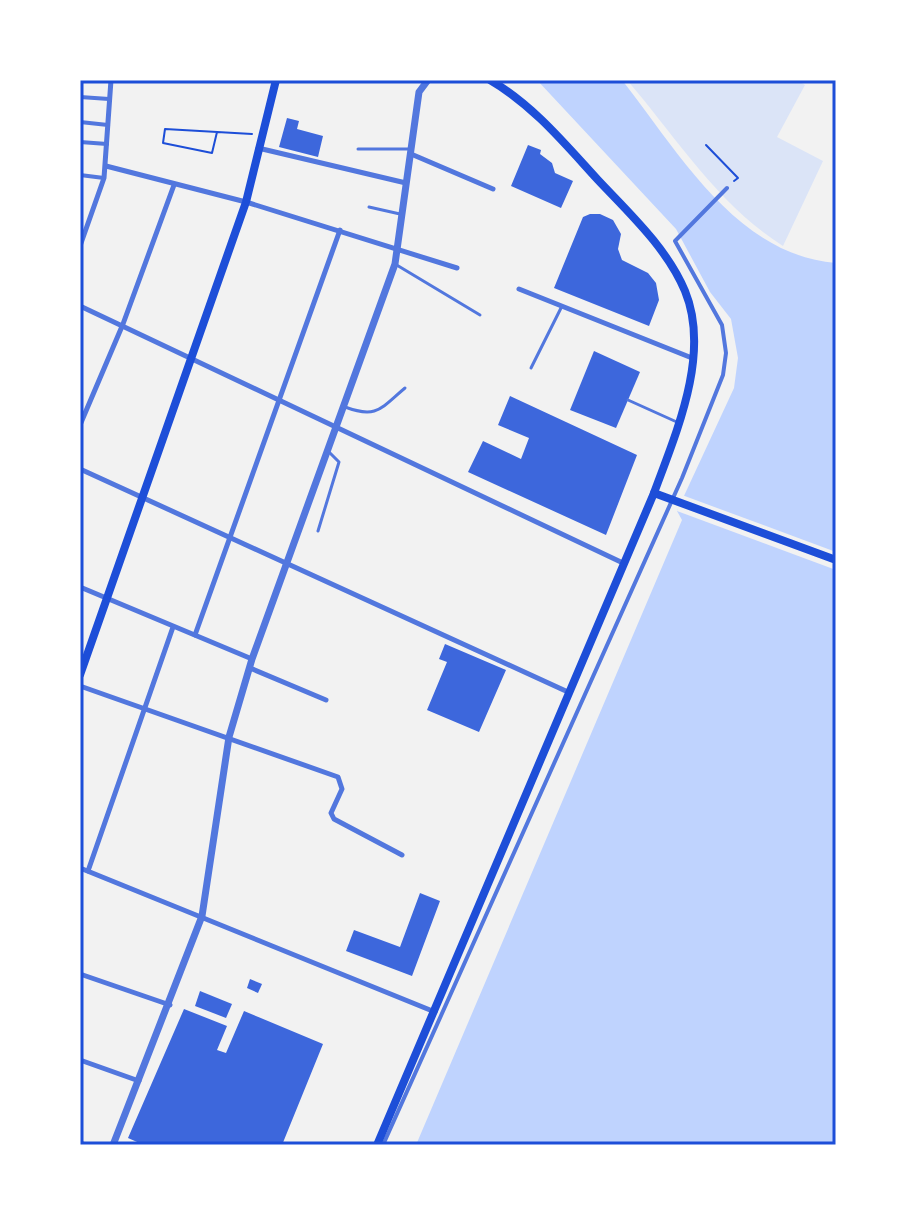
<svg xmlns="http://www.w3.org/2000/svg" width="916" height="1225" font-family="'Fira Sans Condensed',sans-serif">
<rect width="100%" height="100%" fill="#f2f2f2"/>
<path fill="#dbe4f7" d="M627 80H797L805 85 777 137 823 161 783 246C718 205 676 137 627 80Z"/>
<path fill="#bfd3fe" d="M537 80H622C678 151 736 255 836 263V1145H416L682 520 677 511 734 388 738 358 731 319 710 292 676 229Z"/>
<polygon fill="#f2f2f2" points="682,495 836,552 836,570 677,511"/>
<g fill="#3d67dc">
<polygon points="287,118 299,121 297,129 323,136 318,157 279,147"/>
<polygon points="528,145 541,150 540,154 552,163 555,173 573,181 561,208 511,186"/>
<polygon points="590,214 600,214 613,220 621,234 618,249 622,260 648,273 656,283 659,300 649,326 554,288 583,217"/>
<polygon points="594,351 640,372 616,428 570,410"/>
<polygon points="510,396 637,455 606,535 468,472 483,441 521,459 529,438 498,425"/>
<polygon points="445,644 506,670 479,732 427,710 447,662 439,659"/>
<polygon points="420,893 440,901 412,976 346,951 354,930 400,947"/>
<polygon points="250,979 262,984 258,993 247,988"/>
<polygon points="200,991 232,1004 226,1018 195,1006"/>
<polygon points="184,1009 227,1026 217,1050 226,1053 244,1011 323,1044 282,1145 144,1145 128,1138"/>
</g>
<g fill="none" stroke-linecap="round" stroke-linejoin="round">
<g stroke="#1d4ed8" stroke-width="2">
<polyline points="217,132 212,153 163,143 165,129 252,134"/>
<polyline points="706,145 738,178 734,181"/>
</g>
<g stroke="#5277de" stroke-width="3">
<polyline points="358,149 408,149"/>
<polyline points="369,207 400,214"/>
<polyline points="395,264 480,315"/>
<polyline points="531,368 561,308"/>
<polyline points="628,400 679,423"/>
<path d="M345 407C377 419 381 408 405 388"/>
<polyline points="318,531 339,462 329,452"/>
</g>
<g stroke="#5277de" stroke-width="4">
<polyline points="80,97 109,99"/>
<polyline points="80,122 108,125"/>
<polyline points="80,142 107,144"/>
<polyline points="80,175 104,178"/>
<polyline points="383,1145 682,478 723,375 726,353 722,325 675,241 727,188"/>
</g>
<g stroke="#5277de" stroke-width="5">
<polyline points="258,148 406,183"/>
<polyline points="411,154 493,189"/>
<polyline points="106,166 246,202 457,268"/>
<polyline points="80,246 104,178 111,80"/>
<polyline points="519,289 692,358"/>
<polyline points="80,306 623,563"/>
<polyline points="80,425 123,324 174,185"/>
<polyline points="80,469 568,692"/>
<polyline points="80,587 252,659"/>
<polyline points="195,635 340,230"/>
<polyline points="250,668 326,700"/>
<polyline points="80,686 338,777 342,789 331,813 334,819 402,855"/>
<polyline points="80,868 435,1012"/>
<polyline points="88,871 173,627"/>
<polyline points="80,974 170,1005"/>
<polyline points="80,1060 139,1081"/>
<polyline points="80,1143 86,1145"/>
</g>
<polyline stroke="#5277de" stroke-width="7" points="113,1145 202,916 229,737 252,659 395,264 419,92 428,80"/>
<g stroke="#1d4ed8" stroke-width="8">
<polyline points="654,493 836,560"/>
<polyline points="80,675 246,202 276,80"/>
<path d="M377 1145 654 493C676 433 711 354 685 291 667 248 629 213 598 180 565 144 533 105 490 80"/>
</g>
</g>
<rect width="916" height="1225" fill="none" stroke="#ffffff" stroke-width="164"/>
<rect x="82" y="82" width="752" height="1061" fill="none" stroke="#1d4ed8" stroke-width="3"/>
</svg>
